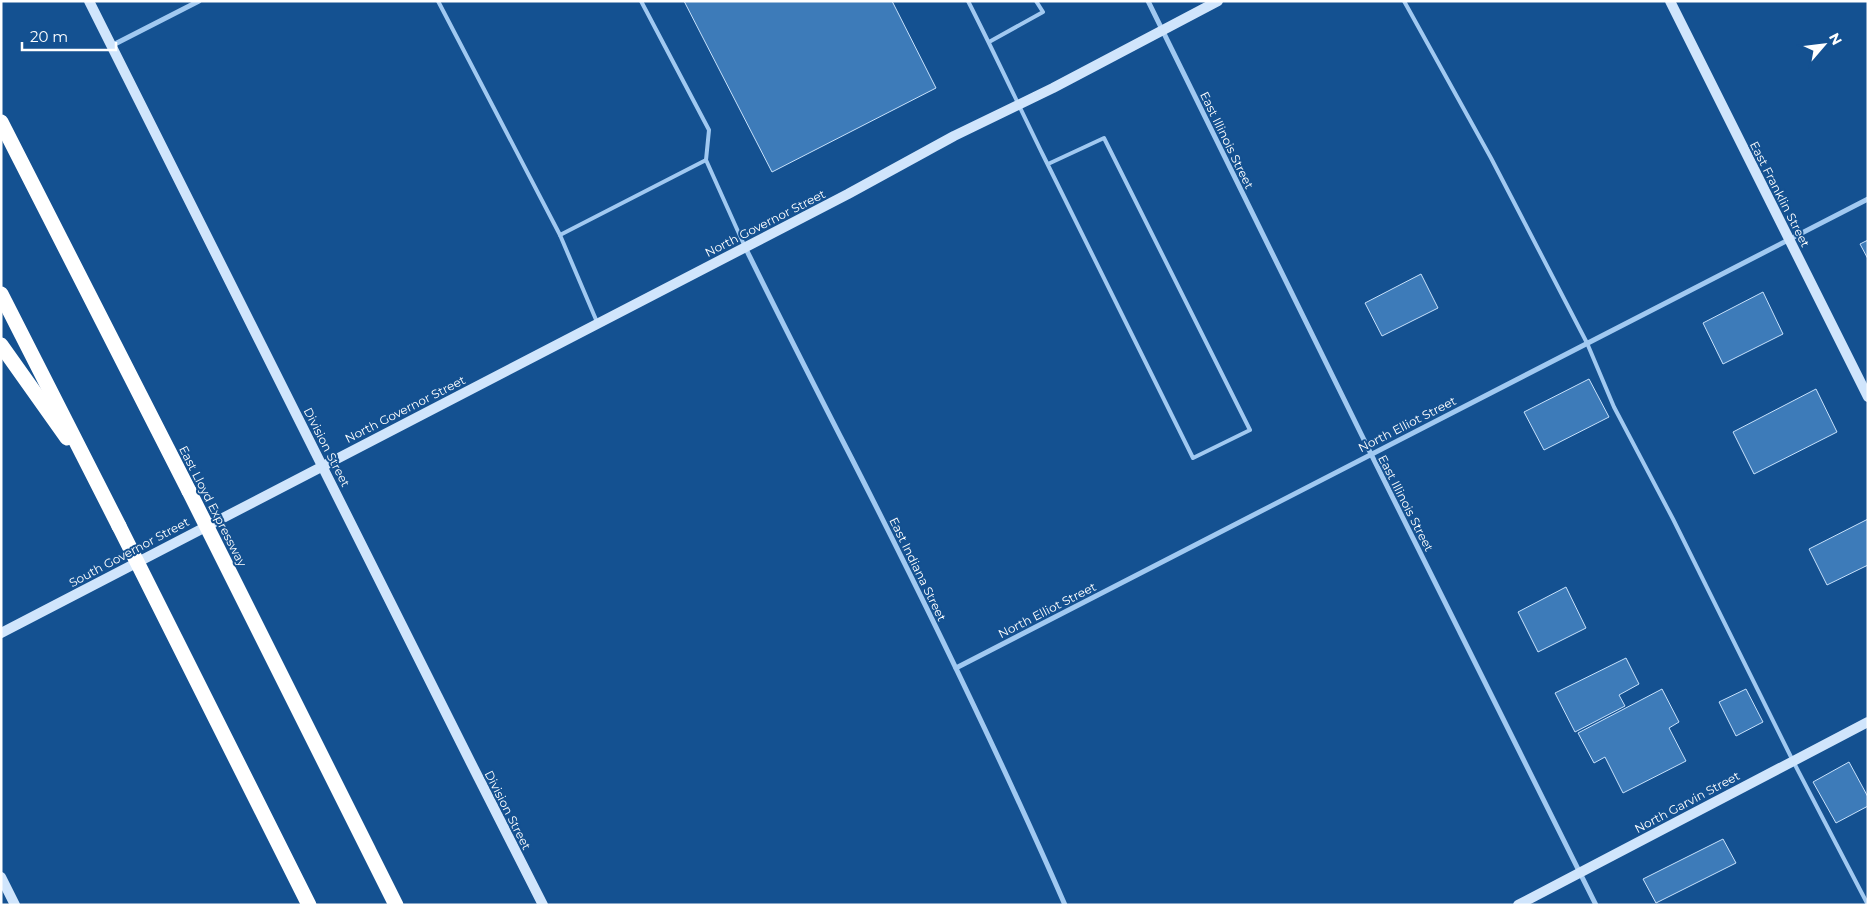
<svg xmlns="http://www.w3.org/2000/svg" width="1869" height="906" font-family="Montserrat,sans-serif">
<rect width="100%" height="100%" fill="#145191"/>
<g fill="#3d7bb9" stroke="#c8e2fc">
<polygon points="684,1 892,1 936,88 772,172"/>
<polygon points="1868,240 1868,259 1860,244"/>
<polygon points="1421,274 1438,308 1382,336 1365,303"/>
<polygon points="1763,292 1783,334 1723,364 1703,323"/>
<polygon points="1589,379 1609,417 1544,450 1524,412"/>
<polygon points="1816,389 1837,432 1754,474 1733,432"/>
<polygon points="1868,519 1868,565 1827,585 1809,549"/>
<polygon points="1566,587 1586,628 1538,652 1518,612"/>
<polygon points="1626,658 1639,684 1619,695 1625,706 1575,732 1555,693"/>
<polygon points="1662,689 1679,722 1669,728 1686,761 1623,793 1605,757 1594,763 1578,733"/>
<polygon points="1746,689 1763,722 1736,736 1719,702"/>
<polygon points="1849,762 1868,797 1868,806 1836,823 1813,782"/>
<polygon points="1723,839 1736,863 1656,903 1643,879"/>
</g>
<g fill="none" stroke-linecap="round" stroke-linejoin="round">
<g stroke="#a1c9f1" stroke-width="4">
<polyline points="438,1 560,235 597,322"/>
<polyline points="641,1 709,130 706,160 745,247"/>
<path d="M968 1C994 52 1018 104 1043 155 1093 256 1143 357 1193 458L1250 430 1104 138 1048 164"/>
<polyline points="1404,1 1491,158 1587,343 1614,407 1673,519 1793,761 1868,905"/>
<polyline points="989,42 1043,12 1036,1"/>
<polyline points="560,235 706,160"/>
</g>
<g stroke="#a1c9f1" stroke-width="5">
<polyline points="1148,1 1371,454 1596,905"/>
<polyline points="111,46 199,1"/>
<path d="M745 247C780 318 816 389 852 459 927 606 999 754 1065 905"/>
<polyline points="956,668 1868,199"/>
</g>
<g stroke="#d0e5fc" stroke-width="10">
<polyline points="89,1 471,763 543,905"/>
<polyline points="1670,1 1868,397"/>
<polyline points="1,633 848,194 954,136 1053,88 1218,1"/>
<polyline points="1,877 15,905"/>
<polyline points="1518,905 1868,722"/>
</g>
<g stroke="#fff" stroke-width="15">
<polyline points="1,122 189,491"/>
<polyline points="1,294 119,526"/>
<polyline points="1,345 67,438"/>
</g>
<g stroke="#fff" stroke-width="15">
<polyline points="189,491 396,905"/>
<polyline points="119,526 309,905"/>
</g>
</g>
<g text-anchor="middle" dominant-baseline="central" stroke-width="4" stroke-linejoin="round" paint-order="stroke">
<g font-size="12" fill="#fff" stroke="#145191">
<text transform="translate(1227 140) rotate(64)">East Illinois Street</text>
<text transform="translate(1780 194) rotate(63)">East Franklin Street</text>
<text transform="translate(765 223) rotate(-27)">North Governor Street</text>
<text transform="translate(405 409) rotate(-27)">North Governor Street</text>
<text transform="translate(1407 424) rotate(-27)">North Elliot Street</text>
<text transform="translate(327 447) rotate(63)">Division Street</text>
<text transform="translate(1406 503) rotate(63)">East Illinois Street</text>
<text transform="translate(213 506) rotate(63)">East Lloyd Expressway</text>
<text transform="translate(129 552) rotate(-28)">South Governor Street</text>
<text transform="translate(918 569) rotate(64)">East Indiana Street</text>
<text transform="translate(1047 610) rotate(-27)">North Elliot Street</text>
<text transform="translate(1687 802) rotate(-28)">North Garvin Street</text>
<text transform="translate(508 810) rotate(63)">Division Street</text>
</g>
</g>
<rect width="1869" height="906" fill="none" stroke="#ffffff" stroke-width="5"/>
<g transform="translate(1824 45) rotate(62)" stroke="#145191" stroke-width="4" paint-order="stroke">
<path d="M0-4L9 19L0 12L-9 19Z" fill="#ffffff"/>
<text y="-8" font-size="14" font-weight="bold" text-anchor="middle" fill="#ffffff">N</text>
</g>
<path d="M22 42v8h94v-8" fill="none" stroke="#ffffff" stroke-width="2.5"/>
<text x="30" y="42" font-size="15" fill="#ffffff" stroke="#145191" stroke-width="4" paint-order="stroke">20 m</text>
</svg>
